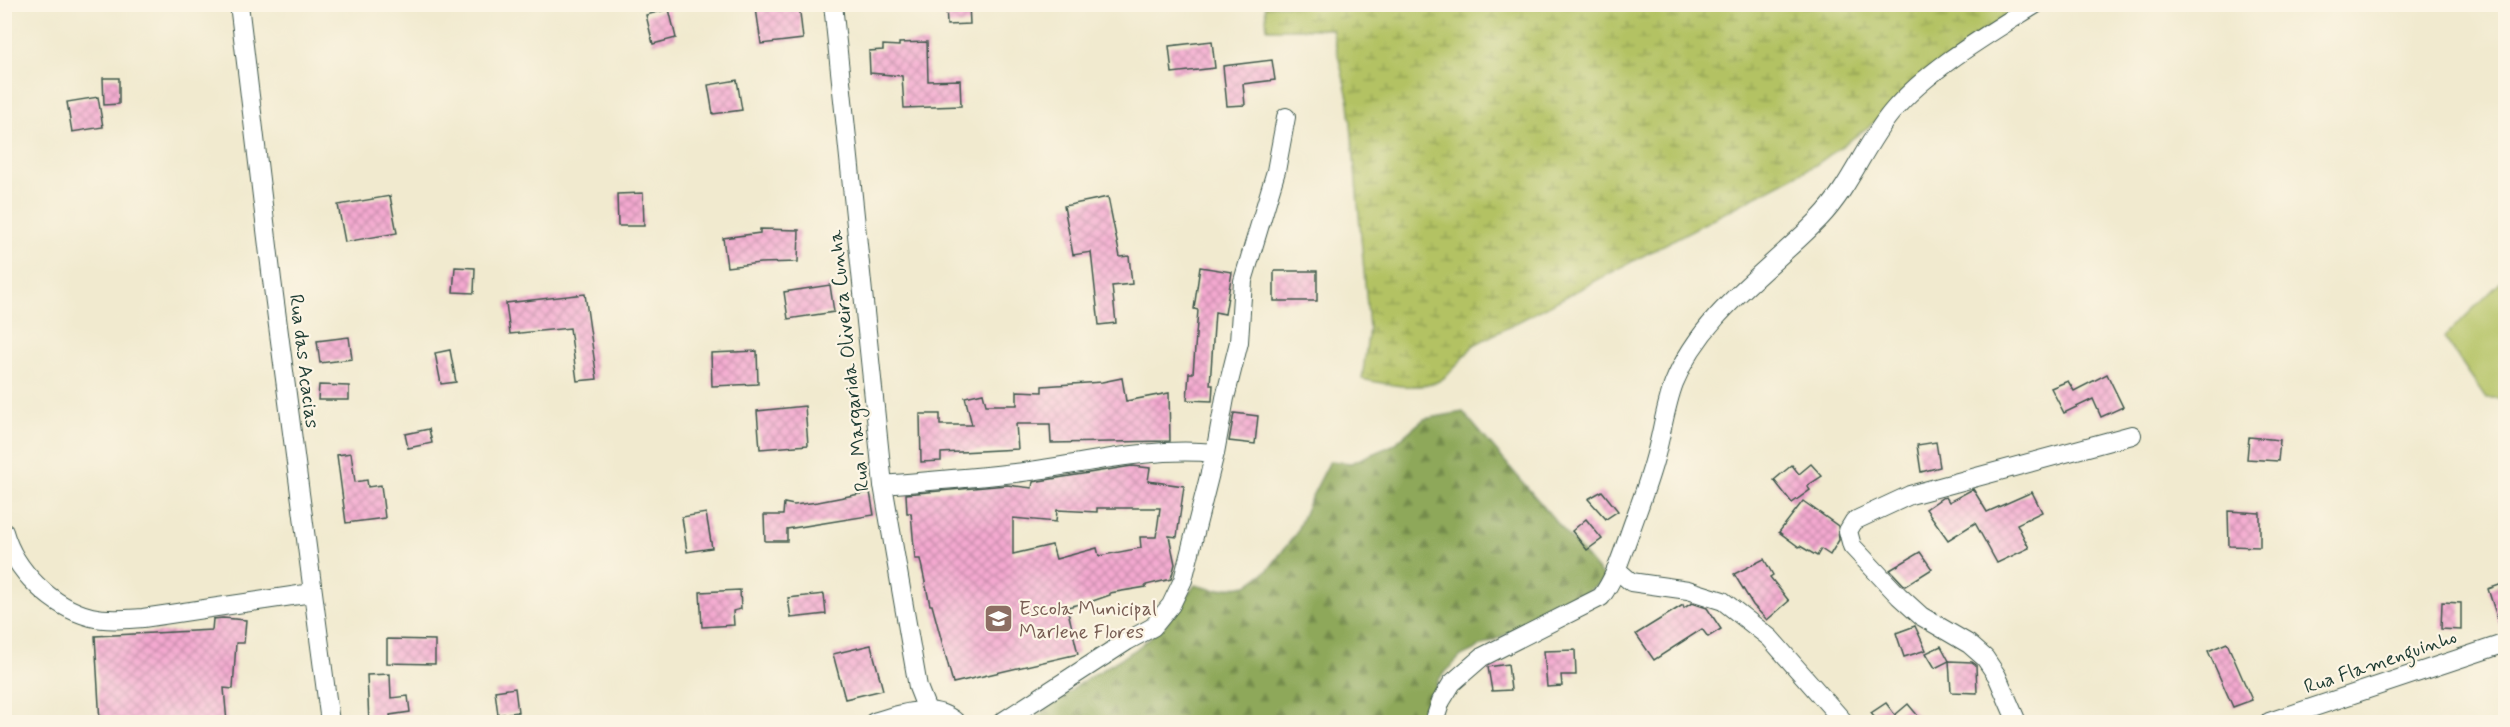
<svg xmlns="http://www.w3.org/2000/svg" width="2510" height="727" viewBox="0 0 2510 727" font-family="Mynerve,sans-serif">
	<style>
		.green { fill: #b3c264; stroke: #69804c; stroke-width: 1.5 }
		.forest { fill: url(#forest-firs); stroke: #567247; stroke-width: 1.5 }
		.wetland { fill: url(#wetland-marsh); stroke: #69804c; stroke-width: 1.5 }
		.building { fill: url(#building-cross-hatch); fill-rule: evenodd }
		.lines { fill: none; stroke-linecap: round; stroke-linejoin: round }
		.street-casing { stroke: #3e574b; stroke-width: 20 }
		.street { stroke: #fff; stroke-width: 18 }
		.labels { text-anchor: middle; stroke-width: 4.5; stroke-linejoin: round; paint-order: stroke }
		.street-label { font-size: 20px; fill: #1f3d34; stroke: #fcf5e5 }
		.education-label { font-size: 20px; fill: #785e54; stroke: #fcf5e5; text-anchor: start }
	</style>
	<defs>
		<pattern id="forest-firs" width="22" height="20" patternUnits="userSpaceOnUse" patternTransform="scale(1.5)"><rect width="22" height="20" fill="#8ea85a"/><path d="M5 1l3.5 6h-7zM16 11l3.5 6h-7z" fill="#738a4b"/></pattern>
		<pattern id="wetland-marsh" width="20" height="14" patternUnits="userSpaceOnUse" patternTransform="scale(1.5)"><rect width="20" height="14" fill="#b3c264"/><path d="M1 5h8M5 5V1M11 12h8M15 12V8" fill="none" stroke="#919f53"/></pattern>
		<pattern id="building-cross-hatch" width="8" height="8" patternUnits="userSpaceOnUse" patternTransform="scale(1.5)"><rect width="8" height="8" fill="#f4a9d0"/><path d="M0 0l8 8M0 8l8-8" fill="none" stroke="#c58baa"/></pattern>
	</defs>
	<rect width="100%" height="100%" fill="#fcf5e5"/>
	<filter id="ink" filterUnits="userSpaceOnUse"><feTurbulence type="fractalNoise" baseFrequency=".0167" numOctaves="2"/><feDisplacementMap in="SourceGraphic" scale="12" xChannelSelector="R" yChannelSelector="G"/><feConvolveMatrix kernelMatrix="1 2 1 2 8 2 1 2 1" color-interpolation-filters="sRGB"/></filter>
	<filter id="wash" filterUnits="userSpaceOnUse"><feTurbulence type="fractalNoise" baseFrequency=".008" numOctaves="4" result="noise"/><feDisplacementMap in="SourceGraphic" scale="24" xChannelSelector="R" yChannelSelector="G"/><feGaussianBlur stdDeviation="1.35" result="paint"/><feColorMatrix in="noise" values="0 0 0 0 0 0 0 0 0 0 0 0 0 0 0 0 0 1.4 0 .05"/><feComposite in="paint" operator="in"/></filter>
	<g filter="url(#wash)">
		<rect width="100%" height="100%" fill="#f1eacf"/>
		<polygon class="green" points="2505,278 2505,398 2486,398 2444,337"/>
		<polygon class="forest" points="1463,412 1605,579 1574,601 1461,656 1439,679 1425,722 1028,722 1085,680 1135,650 1165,625 1195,585 1215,590 1247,585 1268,570 1295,535 1309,502 1330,461 1351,463 1393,445 1424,419"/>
		<path class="wetland" d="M1265 5H2036L1817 164 1474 345C1464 356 1453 372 1441 380 1419 392 1384 384 1362 379L1369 328 1349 102 1332 29H1267Z"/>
		<g id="blocks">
			<g class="building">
				<polygon points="785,4 799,4 803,39 761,44 756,8"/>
				<polygon points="946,4 969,4 970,24 947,25"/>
				<polygon points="669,9 676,38 653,44 646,15"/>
				<polygon points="1212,41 1215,68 1172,73 1169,46"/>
				<polygon points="927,42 928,81 960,80 961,106 904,108 902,76 870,73 869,51 883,50 883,45 899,46 899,43"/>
				<polygon points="1272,60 1275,80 1243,84 1245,105 1227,106 1223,66"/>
				<polygon points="103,78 119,78 119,104 104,105"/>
				<polygon points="737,80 742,110 713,114 708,85"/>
				<polygon points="98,97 103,127 72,132 67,102"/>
				<polygon points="643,193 644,226 618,226 617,194"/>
				<polygon points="390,196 397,233 345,242 338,205"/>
				<polygon points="1108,197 1120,257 1129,256 1132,284 1112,286 1116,323 1099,325 1091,252 1073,255 1064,206"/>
				<polygon points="760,229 799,230 798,262 760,263 727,267 723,238 760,233"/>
				<polygon points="455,267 475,268 474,293 453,292"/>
				<polygon points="1200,267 1232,272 1225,314 1215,312 1210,385 1213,385 1212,401 1187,400 1189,373 1193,373 1198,310 1194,309"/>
				<rect x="1274" y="271" width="43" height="30"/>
				<polygon points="830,285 834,312 788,319 784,292"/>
				<polygon points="585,294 597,379 577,381 570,328 510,334 506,303"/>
				<polygon points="349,337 352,359 320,363 317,341"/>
				<polygon points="450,350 456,382 441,384 435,353"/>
				<polygon points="757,351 758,384 712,386 711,353"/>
				<polygon points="2107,374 2123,407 2101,417 2093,399 2064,413 2051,388 2068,381 2074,391"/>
				<polygon points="1122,378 1126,401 1169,393 1170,441 1051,443 1050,424 1016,424 1018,449 941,453 941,461 921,462 920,414 940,414 940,425 972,425 965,397 983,393 986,405 1017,405 1017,391 1042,392 1042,386 1102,382"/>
				<polygon points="319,385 349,386 349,400 318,400"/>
				<polygon points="805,406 808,445 760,449 757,411"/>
				<polygon points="1234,413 1258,416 1255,444 1229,441"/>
				<polygon points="429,429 432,443 408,448 405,434"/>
				<polygon points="2249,437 2280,440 2278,461 2247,459"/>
				<polygon points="1936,442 1940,467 1921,472 1917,445"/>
				<polygon points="351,453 355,482 367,480 368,487 381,485 385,518 346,523 337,455"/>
				<polygon points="1811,464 1822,476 1807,486 1810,490 1792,503 1774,480 1792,465 1799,474"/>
				<path d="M1132 466 1150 468 1148 481 1184 486 1177 537 1169 536 1175 564 1171 579 1146 585V587L1110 593V595L1090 602 1067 607 1078 654 953 683 932 605H930L920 559H915L911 513H907L906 494 1007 485 1032 488 1033 482ZM1097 508H1160L1156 537H1140L1141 548 1099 556 1097 548 1056 559 1052 545 1013 554V518L1056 522 1057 510 1097 512Z"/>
				<polygon points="1973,489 1987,512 2032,492 2042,512 2017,524 2029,548 1997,563 1975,523 1948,540 1926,509 1942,498 1946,497 1949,502"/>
				<polygon points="1602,491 1618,511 1606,519 1588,499"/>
				<polygon points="870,492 874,515 787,529 787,541 765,541 764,515 783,515 784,503 794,505 818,502"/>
				<polygon points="1803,501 1838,526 1839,540 1830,555 1821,549 1817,556 1800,546 1799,547 1779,532"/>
				<polygon points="2228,511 2260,513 2260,547 2229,546"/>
				<polygon points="706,513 712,548 687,552 682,517"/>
				<polygon points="1586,519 1602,539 1587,550 1572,531"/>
				<polygon points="1920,552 1932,569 1905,586 1890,570"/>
				<polygon points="1764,559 1773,575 1770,577 1789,601 1767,620 1753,605 1734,574"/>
				<polygon points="2505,583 2505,632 2502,633 2488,589"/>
				<polygon points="740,590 741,609 733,611 734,625 702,627 700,592"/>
				<polygon points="824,594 826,614 791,618 788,598"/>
				<polygon points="2442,602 2461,603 2461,630 2441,629"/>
				<polygon points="1692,603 1707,608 1721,629 1708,637 1702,629 1654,660 1636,634 1683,605 1684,608"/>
				<polygon points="223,618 246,620 244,643 236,643 233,689 224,688 227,723 100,723 95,636 212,630 213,619"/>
				<polygon points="1915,626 1926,650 1904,657 1896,633"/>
				<polygon points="387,639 435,640 435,664 387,663"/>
				<polygon points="2227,643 2252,700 2233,707 2208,651"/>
				<polygon points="871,645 883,690 845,699 833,654"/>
				<polygon points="1941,646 1949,661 1935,668 1926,653"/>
				<polygon points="1575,650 1576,675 1561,675 1562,686 1547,687 1544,651"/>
				<polygon points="1949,661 1972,662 1976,665 1977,693 1951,692"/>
				<polygon points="1508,664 1511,690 1492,691 1488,667"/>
				<polygon points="390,674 391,698 408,696 410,712 390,715 391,723 369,723 367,675"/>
				<polygon points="515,688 518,712 498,715 495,691"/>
				<polygon points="1886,703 1895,715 1908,704 1924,723 1878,723 1871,713"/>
			</g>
		</g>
	</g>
	<g filter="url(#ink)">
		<use href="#blocks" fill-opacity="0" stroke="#3e574b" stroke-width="1.5"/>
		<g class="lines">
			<defs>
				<g id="street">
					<polyline points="239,4 272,280 330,722"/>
					<polyline points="833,4 883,485 918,687 927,710"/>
					<polyline points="1215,453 1225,398 1239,342 1243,281 1276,171 1286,117"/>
					<path d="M883 485C927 481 972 478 1015 473 1081 465 1148 446 1215 453L1183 580 1171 605 1153 627 1127 641 1002 722"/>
					<path d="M4 532C15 571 52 607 91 617 108 621 126 619 143 618L312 593"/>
					<polyline points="1616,569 1631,582 1688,590 1723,601 1770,638 1844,722"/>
					<path d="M874 722C900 714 933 702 956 722"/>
					<path d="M1434 722 1441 701 1452 683 1482 657 1601 597C1615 578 1621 557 1629 535 1638 509 1648 484 1655 458 1662 433 1665 407 1674 383 1702 313 1770 270 1820 218 1850 187 1864 146 1891 113 1928 69 1987 35 2036 4"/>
					<polyline points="2017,722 1997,676 1985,658 1969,644 1921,616 1899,596 1852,546 1848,531 1854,521 1910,495 2132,435"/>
					<polyline points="2269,722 2506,643"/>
				</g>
			</defs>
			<use href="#street" class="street-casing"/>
			<use href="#street" class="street"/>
		</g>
	</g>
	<defs>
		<symbol id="school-square" viewBox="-11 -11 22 22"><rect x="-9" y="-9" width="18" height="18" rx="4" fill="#8d6e63" stroke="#fcf5e5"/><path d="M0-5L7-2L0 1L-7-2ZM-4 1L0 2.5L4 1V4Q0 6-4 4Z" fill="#fff"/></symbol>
	</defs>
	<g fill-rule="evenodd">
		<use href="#school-square" x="982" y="602" width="33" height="33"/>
	</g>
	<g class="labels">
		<g class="street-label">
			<text transform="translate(305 361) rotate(83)" y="7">Rua das Acacias</text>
			<text transform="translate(848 361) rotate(-96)" y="7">Rua Margarida Oliveira Cunha</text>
			<text transform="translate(2380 661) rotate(-19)" y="7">Rua Flamenguinho</text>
		</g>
		<g class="education-label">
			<text x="1019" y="615">Escola Municipal<tspan x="1019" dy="23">Marlene Flores</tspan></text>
		</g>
	</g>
	<rect width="2510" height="727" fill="none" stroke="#fcf5e5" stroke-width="24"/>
</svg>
